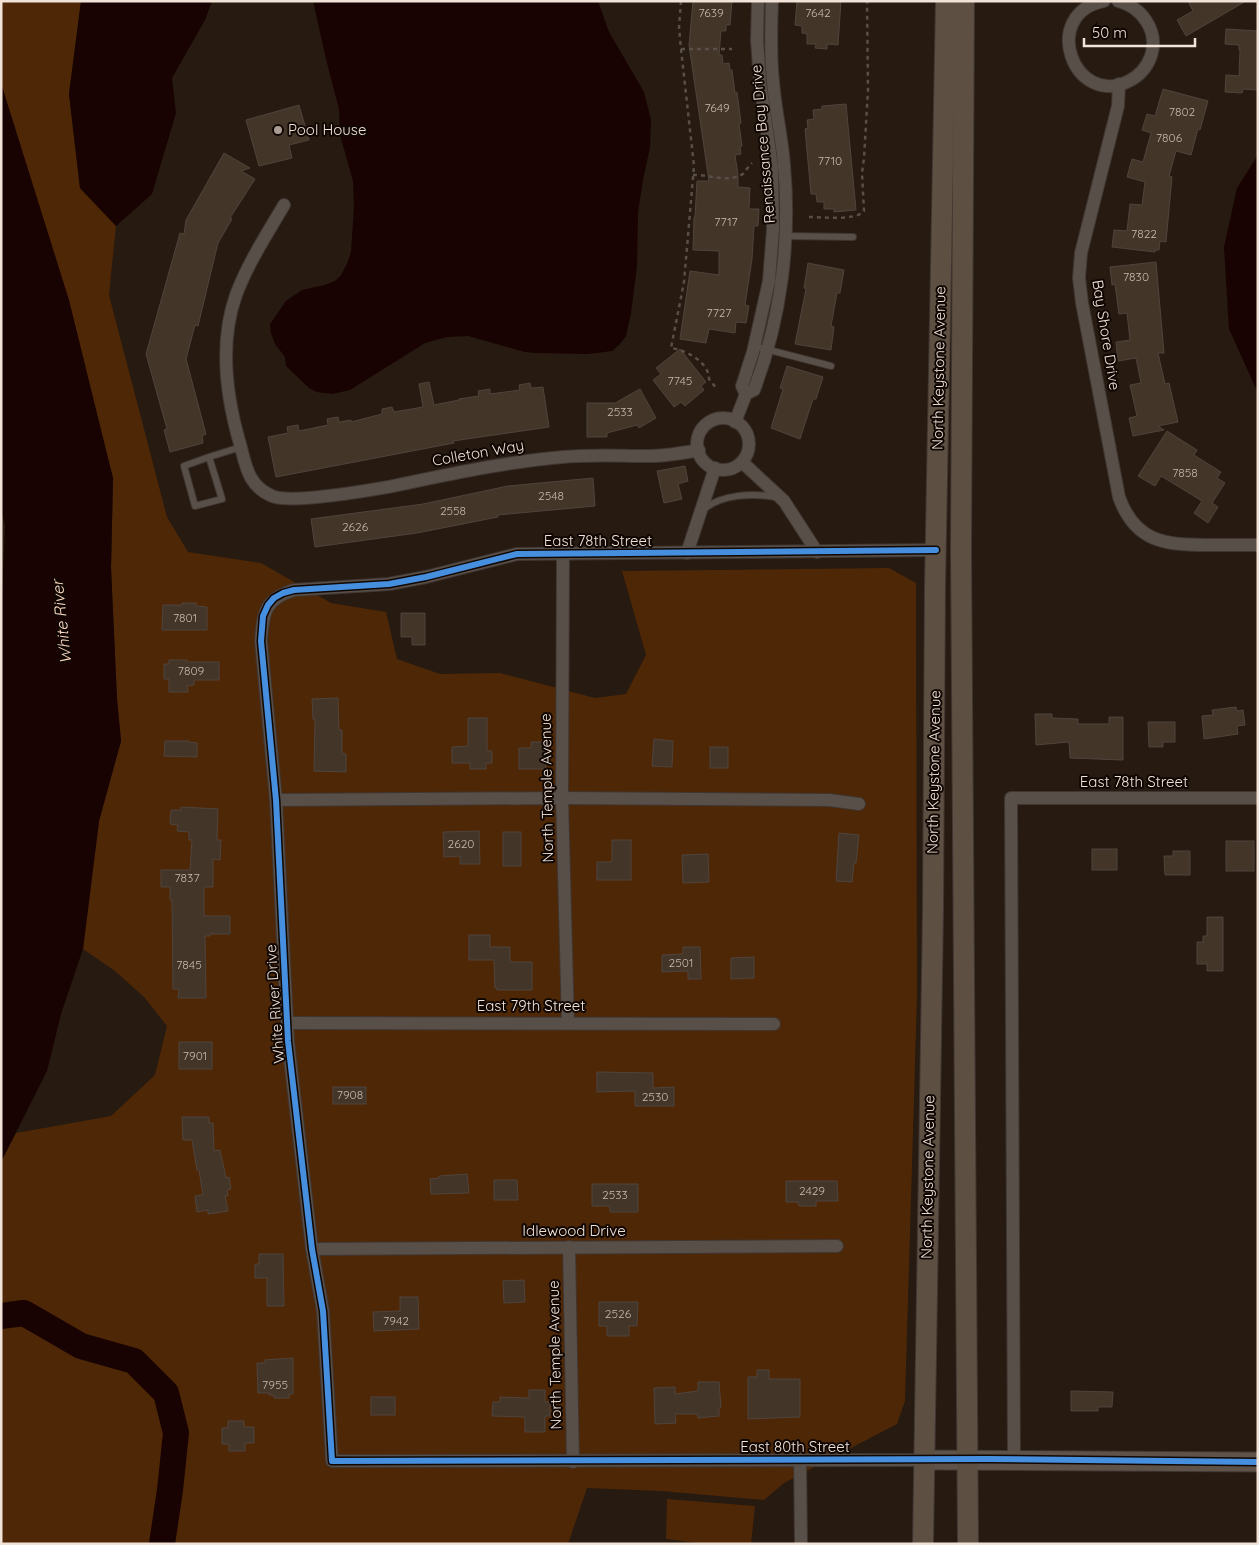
<svg xmlns="http://www.w3.org/2000/svg" width="1259" height="1545" viewBox="0 0 1259 1545" font-family="Quicksand,sans-serif">
	<style>
		.green { fill: #4e2706 }
		.water { fill: #190202 }
		.lines { fill: none; stroke-linecap: round; stroke-linejoin: round }
		.river { stroke: #190202; stroke-width: 26 }
		.building { fill: #443529; stroke: #4f443c }
		.lane-casing { stroke: #403631; stroke-width: 8 }
		.street-casing { stroke: #403631; stroke-width: 14 }
		.secondary-casing { stroke: #403631; stroke-width: 21 }
		.primary-casing { stroke: #403631; stroke-width: 22 }
		.path { stroke: #574f48; stroke-width: 2.5; stroke-dasharray: 4 4; stroke-linecap: butt }
		.lane { stroke: #584f49; stroke-width: 6 }
		.street { stroke: #584f49; stroke-width: 12 }
		.secondary { stroke: #5e5249; stroke-width: 19 }
		.primary { stroke: #5d4f42; stroke-width: 20 }
		.cycleway-casing { stroke: #100703; stroke-width: 9 }
		.cycleway { stroke: #468fdf; stroke-width: 6 }
		.poi-dot { fill: #ab9d93; stroke: #100703; stroke-width: 2 }
		.labels { text-anchor: middle; stroke-width: 4; stroke-linejoin: round; paint-order: stroke }
		.number-label { font-size: 12px; fill: #c6b8ad }
		.poi-label { font-size: 15px; fill: #f2e3d9; stroke: #100703; text-anchor: start }
		.street-label { font-size: 15px; fill: #f2e3d9; stroke: #100703 }
		.water-label { font-size: 16px; font-style: italic; fill: #fcdac3; stroke: #100703 }
	</style>
	<rect width="100%" height="100%" fill="#261a11"/>
	<g class="green">
		<polygon points="1,1 81,1 69,94 80,188 116,226 109,295 167,517 188,552 261,563 331,603 386,612 397,659 440,674 500,673 595,698 626,694 646,655 622,571 889,568 916,583 917,997 905,1401 897,1424 784,1483 764,1500 661,1491 587,1488 568,1544 1,1544 1,1162 16,1133 111,1116 155,1075 167,1026 144,997 115,971 83,949 99,821 121,741 117,699 111,568 113,478 1,83"/>
		<polygon points="667,1499 755,1506 751,1544 705,1544 666,1539"/>
	</g>
	<g class="water">
		<polygon points="81,1 212,1 205,20 172,78 176,113 152,194 116,226 80,188 69,94"/>
		<polygon points="313,1 598,1 609,32 644,92 651,120 650,147 643,180 638,212 637,266 631,313 626,336 620,344 612,351 588,354 536,353 525,352 468,336 447,337 425,343 350,390 332,394 317,392 309,388 286,366 285,357 275,344 271,333 270,324 286,301 302,290 325,285 335,281 341,275 347,264 351,252 354,207 353,181 340,135 339,109 326,59"/>
		<polygon points="1,83 69,300 113,478 111,568 117,699 121,741 99,821 83,949 61,1014 47,1071 1,1162 1,621 5,525 1,510"/>
		<polygon points="1258,155 1258,393 1229,329 1224,247 1237,188"/>
	</g>
	<g class="lines">
		<polyline class="river" points="1,1316 24,1313 81,1346 134,1361 166,1393 176,1433 170,1490 162,1544"/>
	</g>
	<g class="building">
		<polygon points="693,1 732,1 730,25 726,25 726,31 721,31 719,55 722,55 723,64 729,63 730,70 732,70 735,93 737,92 741,123 739,124 742,146 740,147 741,154 735,155 738,175 738,187 750,188 749,209 759,209 758,226 754,226 752,259 745,305 749,306 746,323 736,322 735,333 709,329 706,343 680,339 690,271 719,275 719,251 693,250 694,217 695,217 697,181 709,181 689,45"/>
		<polygon points="797,1 841,1 838,45 827,44 827,49 815,48 816,44 807,44 807,34 802,33 802,26 795,25"/>
		<polygon points="1188,1 1246,1 1186,36 1177,20 1193,11"/>
		<polygon points="1226,29 1258,31 1258,90 1243,89 1242,93 1225,92 1226,75 1239,76 1240,50 1239,50 1239,45 1225,44"/>
		<polygon points="1163,89 1208,101 1200,130 1198,129 1191,155 1176,151 1169,176 1172,177 1166,242 1160,241 1159,250 1155,250 1155,252 1112,247 1114,230 1127,231 1130,204 1142,205 1145,182 1127,177 1132,159 1143,162 1151,133 1142,130 1147,114 1155,116"/>
		<polygon points="846,104 856,210 834,212 834,209 824,209 824,202 817,202 816,194 811,194 805,129 808,128 807,120 814,119 813,110 822,109 822,106"/>
		<polygon points="299,105 309,140 289,145 292,158 259,166 246,120"/>
		<polygon points="224,153 250,168 241,171 255,179 230,218 232,219 218,243 198,326 195,325 186,359 206,434 202,436 203,443 170,452 164,430 167,429 146,354 180,233 184,234 186,220"/>
		<polygon points="1156,262 1164,353 1158,353 1165,384 1169,383 1178,422 1158,426 1164,430 1133,436 1129,418 1137,416 1130,385 1141,383 1136,358 1118,361 1116,342 1130,340 1127,313 1119,314 1115,284 1112,285 1110,267"/>
		<polygon points="808,263 844,270 840,293 837,293 831,326 834,327 831,350 795,344 806,289 804,288"/>
		<polygon points="680,349 706,382 701,386 704,390 685,406 681,402 674,407 653,380 661,374 656,368"/>
		<polygon points="787,366 823,377 816,399 813,399 800,439 771,428 783,389 780,388"/>
		<polygon points="429,382 434,405 459,400 459,399 479,396 478,391 490,389 490,394 520,390 519,385 530,383 531,388 543,387 549,427 453,441 454,443 276,477 268,437 288,433 287,427 298,425 299,431 328,425 327,419 338,417 339,422 351,420 351,422 382,414 382,409 392,407 394,412 423,407 419,384"/>
		<polygon points="640,389 656,418 639,428 637,425 607,433 607,437 587,437 587,403 615,403"/>
		<polygon points="1167,431 1197,450 1194,455 1221,472 1217,478 1225,483 1212,503 1218,507 1208,523 1194,513 1202,501 1161,476 1155,486 1138,476"/>
		<polygon points="685,466 688,481 678,484 682,499 664,503 657,471"/>
		<polygon points="593,478 595,506 498,515 498,517 417,533 315,547 311,519 423,504 508,486"/>
		<polygon points="182,603 196,603 196,606 207,607 207,630 162,630 163,605 182,605"/>
		<polygon points="401,613 425,613 425,645 412,645 412,637 401,637"/>
		<polygon points="169,660 187,660 187,662 219,662 219,680 194,680 194,685 187,686 188,692 169,692 169,679 164,679 164,664 169,664"/>
		<polygon points="338,698 339,730 342,730 342,754 346,754 346,772 314,771 315,719 313,719 312,699"/>
		<polygon points="1236,707 1237,711 1243,710 1245,725 1237,726 1238,734 1204,739 1202,716 1213,715 1212,710"/>
		<polygon points="1035,714 1052,714 1052,718 1078,719 1078,724 1109,724 1109,717 1123,717 1123,760 1070,758 1069,742 1036,745"/>
		<polygon points="468,718 487,718 487,751 492,751 492,763 486,763 486,769 470,769 470,763 452,763 452,747 468,746"/>
		<polygon points="1148,722 1175,722 1175,742 1163,742 1163,747 1149,747"/>
		<polygon points="654,739 673,741 672,767 652,766"/>
		<polygon points="165,741 189,741 189,742 197,743 197,757 164,756"/>
		<polygon points="531,742 546,742 546,769 519,769 519,748 531,748"/>
		<rect x="710" y="747" width="18" height="21"/>
		<polygon points="181,807 218,809 217,838 217,840 221,840 220,860 213,859 213,887 204,887 204,916 230,916 230,934 210,934 210,936 205,936 206,998 178,998 179,989 173,989 172,900 170,900 170,887 161,887 161,870 190,870 192,840 189,840 189,832 177,831 178,825 170,824 171,810 181,810"/>
		<polygon points="479,831 480,864 460,864 460,856 444,857 443,832"/>
		<rect x="503" y="832" width="18" height="34"/>
		<polygon points="839,833 859,835 856,863 854,863 852,882 836,881"/>
		<polygon points="612,840 631,840 631,880 597,880 597,862 612,862"/>
		<rect x="1226" y="841" width="28" height="30"/>
		<rect x="1092" y="849" width="25" height="21"/>
		<polygon points="1173,851 1190,851 1190,875 1165,875 1164,856 1173,856"/>
		<polygon points="708,854 709,882 683,883 682,855"/>
		<polygon points="1207,917 1223,917 1223,971 1207,971 1207,964 1197,964 1197,942 1203,942 1203,936 1207,936"/>
		<polygon points="469,935 490,935 490,947 510,947 510,962 532,962 532,990 497,990 497,988 495,988 494,960 469,960"/>
		<polygon points="683,947 700,947 701,979 688,979 688,971 662,972 662,955 683,954"/>
		<polygon points="754,957 754,978 731,979 731,958"/>
		<rect x="179" y="1042" width="33" height="27"/>
		<polygon points="597,1072 653,1073 653,1088 674,1087 674,1106 635,1106 635,1091 597,1092"/>
		<rect x="333" y="1087" width="33" height="17"/>
		<polygon points="182,1117 209,1117 209,1123 213,1123 214,1151 220,1150 226,1178 229,1177 231,1189 227,1190 228,1196 225,1196 228,1211 208,1214 208,1210 197,1212 195,1196 203,1195 199,1170 197,1170 192,1140 183,1140"/>
		<polygon points="467,1174 469,1193 431,1194 430,1179 439,1178 439,1176"/>
		<polygon points="494,1180 517,1180 518,1200 494,1200"/>
		<polygon points="786,1181 837,1181 838,1201 816,1201 816,1206 799,1206 798,1202 786,1202"/>
		<polygon points="592,1184 638,1184 638,1212 610,1212 610,1206 592,1206"/>
		<polygon points="259,1254 283,1254 284,1306 267,1306 267,1278 255,1278 255,1264 259,1264"/>
		<polygon points="524,1280 525,1302 504,1303 503,1281"/>
		<polygon points="400,1297 418,1297 419,1329 374,1331 373,1312 400,1311"/>
		<polygon points="599,1302 638,1302 637,1326 629,1326 629,1336 607,1336 607,1326 599,1326"/>
		<polygon points="293,1358 293,1394 289,1394 289,1398 274,1398 274,1395 269,1395 269,1393 258,1393 257,1363 265,1363 265,1360"/>
		<polygon points="757,1370 769,1370 769,1379 800,1379 800,1417 748,1419 748,1377 757,1377"/>
		<polygon points="698,1382 719,1382 721,1408 719,1408 719,1416 698,1418 698,1414 675,1414 676,1423 655,1424 654,1388 675,1387 675,1394 698,1391"/>
		<polygon points="529,1390 545,1390 545,1402 550,1402 550,1416 545,1416 545,1432 525,1432 525,1417 492,1416 493,1402 500,1402 500,1397 529,1398"/>
		<polygon points="1071,1391 1113,1392 1112,1407 1098,1407 1098,1411 1071,1411"/>
		<rect x="371" y="1397" width="24" height="18"/>
		<polygon points="228,1421 244,1421 244,1427 254,1427 254,1443 245,1443 245,1451 229,1451 229,1444 222,1444 222,1428 228,1428"/>
	</g>
	<g class="lines">
		<defs>
			<g id="lane">
				<polyline points="784,236 853,237"/>
				<polyline points="754,346 831,366"/>
				<polyline points="209,457 184,466 195,506 222,499 209,457 241,447"/>
				<path d="M704 509C722 494 754 493 776 497"/>
			</g>
			<g id="street">
				<path d="M1104 1C1039 14 1074 109 1129 81 1139 76 1147 67 1151 56 1159 31 1142 7 1118 1"/>
				<path d="M1119 84 1118 106 1081 253 1079 278 1082 303 1119 497C1135 542 1165 545 1207 545 1224 545 1241 545 1258 545"/>
				<path d="M284 205C267 234 248 263 236 295 219 343 226 396 240 444 246 466 248 486 272 496 291 504 365 491 388 487 446 475 504 462 563 457 592 454 621 456 650 456 666 456 683 453 699 450"/>
				<polyline points="746,394 742,386 753,352 769,281 773,229 772,167 760,82 757,40 758,1"/>
				<circle cx="723" cy="444" r="26"/>
				<path d="M735 422 746 394 754 390C781 319 791 240 784 165 782 137 775 109 773 81 770 55 771 28 772 1"/>
				<polyline points="742,462 784,501 817,552"/>
				<polyline points="687,553 715,468"/>
				<polyline points="563,554 562,798 568,1023"/>
				<polyline points="276,800 562,798 829,800 859,804"/>
				<polyline points="287,1023 774,1024"/>
				<polyline points="569,1247 573,1462"/>
				<polyline points="312,1249 837,1246"/>
				<polyline points="800,1459 801,1544"/>
				<polyline points="1014,1459 1011,798 1258,798"/>
				<path d="M924 1460 332 1461 323 1311 312 1249 288 1041 276 800 261 641C263 612 265 599 294 590L389 584 426 577 517 554 936 550"/>
			</g>
			<polyline id="secondary" points="924,1460 1258,1462"/>
			<g id="primary">
				<polyline points="964,1 961,550 968,1544"/>
				<polyline points="923,1544 933,911 935,585 946,1"/>
			</g>
		</defs>
		<use href="#lane" class="lane-casing"/>
		<use href="#street" class="street-casing"/>
		<use href="#secondary" class="secondary-casing"/>
		<use href="#primary" class="primary-casing"/>
		<g class="path">
			<path d="M681 1 679 27 681 49 694 166 684 282 671 348C686 350 709 362 709 379L717 389"/>
			<polyline points="681,49 732,49"/>
			<path d="M693 175C708 174 731 184 744 173 746 170 749 166 752 163"/>
			<path d="M809 217C822 217 856 221 864 211L862 173 864 158 868 90 867 1"/>
		</g>
		<use href="#lane" class="lane"/>
		<use href="#street" class="street"/>
		<use href="#secondary" class="secondary"/>
		<use href="#primary" class="primary"/>
		<defs>
			<polyline id="cycleway" points="936,550 517,554 426,577 389,584 294,590 283,593 274,598 268,605 263,616 261,641 276,800 288,1041 312,1249 323,1311 332,1461 986,1459 1258,1462"/>
		</defs>
		<use href="#cycleway" class="cycleway-casing"/>
		<use href="#cycleway" class="cycleway"/>
	</g>
	<circle class="poi-dot" cx="278" cy="130" r="5"/>
	<g class="labels">
		<g class="number-label">
			<text x="711" y="17">7639</text>
			<text x="818" y="17">7642</text>
			<text x="717" y="112">7649</text>
			<text x="1182" y="116">7802</text>
			<text x="1169" y="142">7806</text>
			<text x="830" y="165">7710</text>
			<text x="726" y="226">7717</text>
			<text x="1144" y="238">7822</text>
			<text x="1136" y="281">7830</text>
			<text x="719" y="317">7727</text>
			<text x="680" y="385">7745</text>
			<text x="620" y="416">2533</text>
			<text x="1185" y="477">7858</text>
			<text x="551" y="500">2548</text>
			<text x="453" y="515">2558</text>
			<text x="355" y="531">2626</text>
			<text x="185" y="622">7801</text>
			<text x="191" y="675">7809</text>
			<text x="461" y="848">2620</text>
			<text x="187" y="882">7837</text>
			<text x="681" y="967">2501</text>
			<text x="189" y="969">7845</text>
			<text x="195" y="1060">7901</text>
			<text x="350" y="1099">7908</text>
			<text x="655" y="1101">2530</text>
			<text x="812" y="1195">2429</text>
			<text x="615" y="1199">2533</text>
			<text x="618" y="1318">2526</text>
			<text x="396" y="1325">7942</text>
			<text x="275" y="1389">7955</text>
		</g>
		<g class="poi-label">
			<text x="288" y="135">Pool House</text>
		</g>
		<g class="street-label">
			<text transform="translate(763 144) rotate(-95)" y="5">Renaissance Bay Drive</text>
			<text transform="translate(1106 335) rotate(81)" y="5">Bay Shore Drive</text>
			<text transform="translate(939 368) rotate(-89)" y="5">North Keystone Avenue</text>
			<text transform="translate(478 453) rotate(-10)" y="5">Colleton Way</text>
			<text x="598" y="546">East 78th Street</text>
			<text transform="translate(934 772) rotate(-89)" y="5">North Keystone Avenue</text>
			<text x="1134" y="787">East 78th Street</text>
			<text transform="translate(547 788) rotate(-91)" y="5">North Temple Avenue</text>
			<text transform="translate(275 1004) rotate(-94)" y="5">White River Drive</text>
			<text x="531" y="1011">East 79th Street</text>
			<text transform="translate(928 1177) rotate(-89)" y="5">North Keystone Avenue</text>
			<text x="574" y="1236">Idlewood Drive</text>
			<text transform="translate(555 1355) rotate(-91)" y="5">North Temple Avenue</text>
			<text x="795" y="1452">East 80th Street</text>
		</g>
		<g class="water-label">
			<text transform="translate(61 622) rotate(-96)" y="6">White River</text>
		</g>
	</g>
	<rect width="1259" height="1545" fill="none" stroke="#f2e3d9" stroke-width="5"/>
	<path d="M1084 38v8h111v-8" fill="none" stroke="#f2e3d9" stroke-width="2.5"/>
	<text x="1092" y="38" font-size="15" fill="#f2e3d9" stroke="#100703" stroke-width="4" paint-order="stroke">50 m</text>
</svg>
